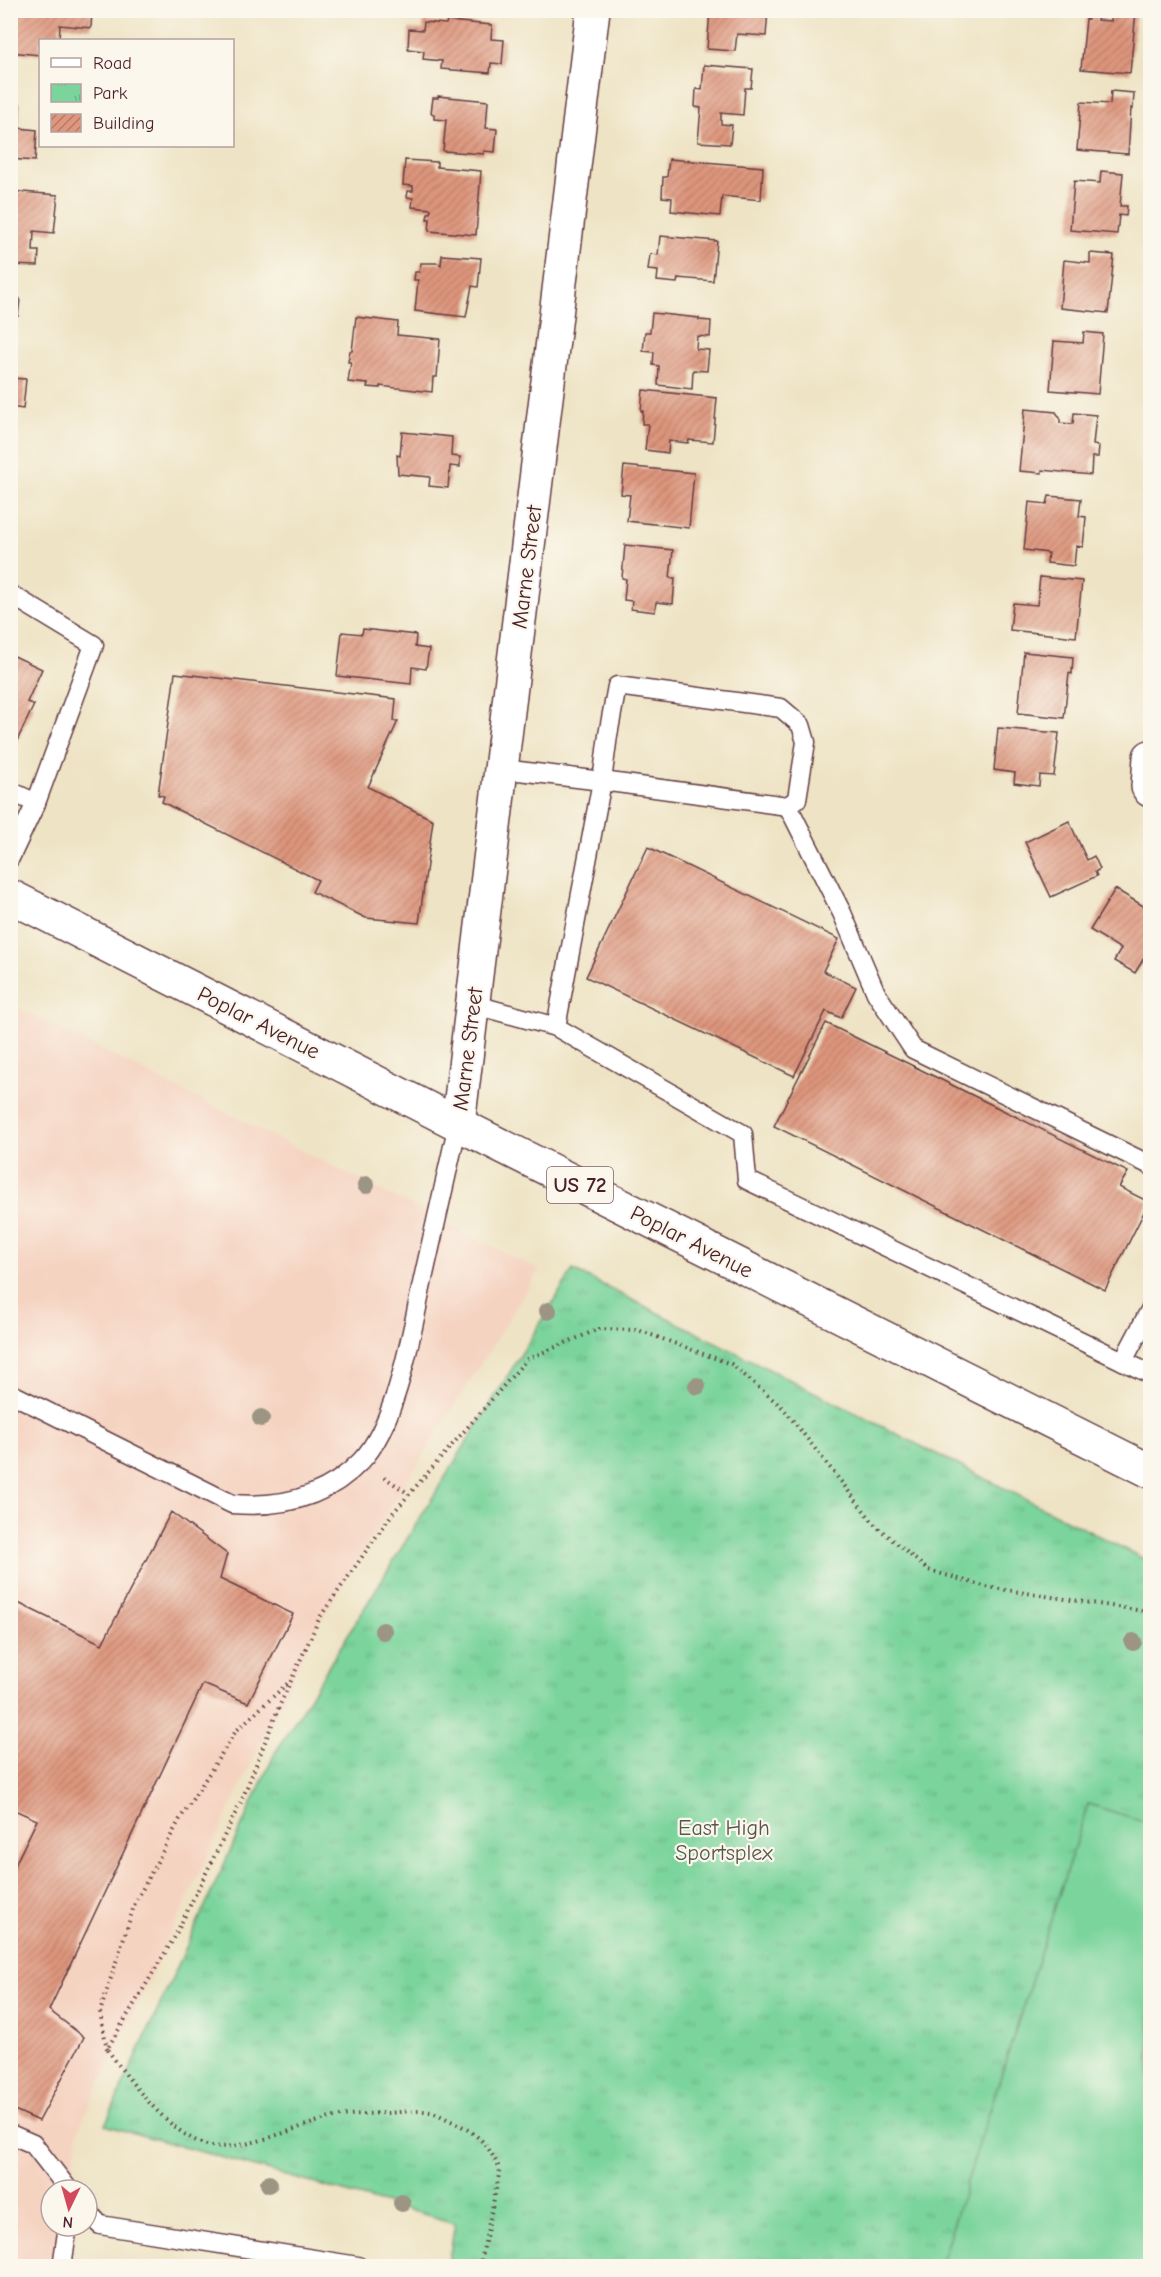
<svg xmlns="http://www.w3.org/2000/svg" width="1161" height="2277" viewBox="0 0 1161 2277" font-family="'Comic Neue',sans-serif">
	<style>
		.built { fill: #f5d3c1 }
		.park { fill: url(#park-tufts); stroke: #627a63; stroke-width: 1.5 }
		.pitch { fill: #7ad49b; stroke: #627a63; stroke-width: 1.5 }
		.building { fill: url(#building-hatch) }
		.lines { fill: none; stroke-linecap: round; stroke-linejoin: round }
		.lane-casing { stroke: #633c42; stroke-width: 21 }
		.street-casing { stroke: #633c42; stroke-width: 36 }
		.primary-casing { stroke: #633c42; stroke-width: 36 }
		.path { stroke: #633c42; stroke-width: 4; stroke-dasharray: 1.5 4.5; stroke-linecap: butt }
		.lane { stroke: #fff; stroke-width: 18 }
		.street { stroke: #fff; stroke-width: 33 }
		.primary { stroke: #fff; stroke-width: 33 }
		.tree { fill: #9c9583 }
		.labels { text-anchor: middle; stroke-width: 4.5; stroke-linejoin: round; paint-order: stroke }
		.shield { fill: #fbf7ec; stroke: #7f6065; stroke-width: 1.5 }
		.shield-label { font-size: 21px; font-weight: bold; fill: #4a1f2b }
		.street-label { font-size: 22px; fill: #4a1f2b; stroke: #fbf7ec }
		.park-label { font-size: 22px; fill: #58554d; stroke: #fbf7ec }
	</style>
	<defs>
		<pattern id="park-tufts" width="24" height="20" patternUnits="userSpaceOnUse" patternTransform="scale(1.5)"><rect width="24" height="20" fill="#7ad49b"/><path d="M3 7l-1-3M5 7V3M7 7l1-3M15 17l-1-3M17 17v-4M19 17l1-3" fill="none" stroke="#6bb686"/></pattern>
		<pattern id="building-hatch" width="6" height="6" patternUnits="userSpaceOnUse" patternTransform="scale(1.5)"><rect width="6" height="6" fill="#de967d"/><path d="M-1 1l2-2M0 6l6-6M5 7l2-2" fill="none" stroke="#b67a67"/></pattern>
	</defs>
	<rect width="100%" height="100%" fill="#fbf7ec"/>
	<filter id="ink" filterUnits="userSpaceOnUse"><feTurbulence type="fractalNoise" baseFrequency=".0167" numOctaves="2"/><feDisplacementMap in="SourceGraphic" scale="12" xChannelSelector="R" yChannelSelector="G"/><feConvolveMatrix kernelMatrix="1 2 1 2 8 2 1 2 1" color-interpolation-filters="sRGB"/></filter>
	<filter id="wash" filterUnits="userSpaceOnUse"><feTurbulence type="fractalNoise" baseFrequency=".008" numOctaves="4" result="noise"/><feDisplacementMap in="SourceGraphic" scale="24" xChannelSelector="R" yChannelSelector="G"/><feGaussianBlur stdDeviation="1.35" result="paint"/><feColorMatrix in="noise" values="0 0 0 0 0 0 0 0 0 0 0 0 0 0 0 0 0 1.4 0 .05"/><feComposite in="paint" operator="in"/></filter>
	<g filter="url(#wash)">
		<rect width="100%" height="100%" fill="#eee3c4"/>
		<polygon class="built" points="10,1004 539,1270 315,1629 79,2128 70,2190 51,2190 51,2226 65,2226 59,2266 10,2266"/>
		<polygon class="park" points="573,1270 1150,1562 1150,2266 448,2266 455,2223 105,2125 275,1753"/>
		<polygon class="pitch" points="1088,1804 1150,1823 1150,2266 940,2266"/>
		<g id="blocks">
			<g class="building">
				<polygon points="10,10 92,10 91,28 60,25 59,40 40,40 40,55 10,52"/>
				<polygon points="710,10 768,10 766,36 737,34 735,51 707,49"/>
				<polygon points="1112,10 1136,11 1130,73 1081,69 1086,19 1088,19 1089,15 1098,16 1097,20 1111,21"/>
				<polygon points="447,21 492,25 491,39 504,40 502,64 491,63 490,73 441,69 442,61 423,59 424,51 408,49 409,29 423,30 424,22 446,24"/>
				<polygon points="704,65 753,69 751,88 745,88 743,115 721,113 721,124 732,125 730,144 698,142 701,108 695,107 696,89 702,90"/>
				<polygon points="1111,91 1134,93 1133,109 1131,108 1128,154 1077,150 1081,102 1110,104"/>
				<polygon points="438,96 488,101 486,128 497,129 495,152 484,151 484,154 443,151 446,120 434,119 434,114 431,113 433,98 438,98"/>
				<polygon points="10,103 20,104 19,128 37,130 35,161 10,159"/>
				<polygon points="669,159 763,167 761,200 722,196 720,216 671,211 672,198 662,197 663,177 667,177"/>
				<polygon points="405,160 437,162 437,167 481,171 476,235 429,231 430,219 427,219 428,213 430,213 431,209 412,207 413,198 407,197 408,191 413,191 413,186 403,185"/>
				<polygon points="1101,171 1123,173 1120,206 1127,206 1126,216 1119,215 1117,234 1070,230 1074,181 1100,183"/>
				<polygon points="10,191 58,195 54,233 34,231 33,251 39,251 38,266 10,265"/>
				<polygon points="660,236 717,241 713,281 678,278 677,283 657,281 658,271 648,270 650,254 658,255"/>
				<polygon points="1090,253 1114,255 1108,313 1060,308 1064,260 1090,263"/>
				<polygon points="442,255 481,258 478,287 472,286 466,317 415,311 418,280 414,280 415,272 419,272 421,263 438,263 441,265"/>
				<polygon points="10,298 20,299 18,316 10,316"/>
				<polygon points="652,313 699,318 699,320 711,321 710,337 697,336 696,349 709,350 707,371 693,370 692,389 658,385 659,366 653,365 654,352 643,351 645,332 650,332"/>
				<polygon points="356,317 398,322 397,335 440,339 437,377 433,377 432,392 380,386 380,388 367,387 368,384 348,382 351,362 348,362 350,351 352,351"/>
				<polygon points="1084,332 1103,334 1098,394 1050,390 1054,341 1083,343"/>
				<polygon points="10,378 26,379 23,409 10,407"/>
				<polygon points="643,390 717,398 713,442 689,440 688,443 669,441 668,453 645,450 648,424 642,424 643,411 641,411"/>
				<polygon points="1025,409 1056,412 1060,418 1060,423 1073,424 1074,413 1096,415 1093,445 1099,446 1098,457 1092,457 1091,475 1042,470 1042,473 1019,471"/>
				<polygon points="402,432 452,437 451,456 460,457 460,467 450,466 448,488 429,486 430,477 398,474 397,455 400,456"/>
				<polygon points="624,466 694,473 689,528 627,521 630,495 621,494"/>
				<polygon points="1049,496 1081,499 1079,516 1086,517 1083,547 1076,546 1074,566 1047,563 1048,553 1024,550 1029,502 1047,504"/>
				<polygon points="625,545 673,550 670,578 675,578 673,604 656,602 655,612 631,609 632,601 624,600 626,579 622,578"/>
				<polygon points="1040,577 1082,581 1076,637 1010,630 1013,603 1037,605"/>
				<polygon points="363,629 416,635 415,647 429,649 426,669 412,667 411,684 337,676 342,632 362,634"/>
				<polygon points="1024,652 1073,657 1072,674 1069,673 1064,718 1018,713"/>
				<polygon points="10,654 42,669 27,702 34,705 14,747 10,746"/>
				<polygon points="175,673 396,699 394,721 398,721 368,787 433,820 419,923 366,918 312,892 318,880 162,802 164,796 158,795"/>
				<polygon points="998,728 1059,733 1054,776 1040,775 1039,786 1014,783 1015,773 994,770"/>
				<polygon points="1069,821 1087,860 1094,856 1100,869 1095,872 1097,876 1051,897 1025,842"/>
				<polygon points="648,847 839,939 823,971 856,987 841,1018 826,1011 794,1076 586,977"/>
				<polygon points="1115,889 1150,910 1150,948 1135,973 1114,961 1121,949 1090,930"/>
				<polygon points="826,1023 1128,1172 1119,1187 1149,1202 1105,1290 774,1126"/>
				<polygon points="171,1512 227,1554 220,1579 293,1614 248,1703 203,1684 49,2010 84,2037 39,2121 10,2108 10,1875 37,1820 10,1808 10,1599 102,1644"/>
			</g>
		</g>
	</g>
	<g filter="url(#ink)">
		<use href="#blocks" fill-opacity="0" stroke="#633c42" stroke-width="1.5"/>
		<g class="lines">
			<defs>
				<g id="lane">
					<polyline points="10,594 94,645 36,803 10,858"/>
					<polygon points="617,686 781,708 801,725 806,742 797,799 788,806 602,781 608,735"/>
					<polyline points="502,769 602,781 556,1027"/>
					<polyline points="10,791 36,803"/>
					<polyline points="788,806 842,913 876,993 913,1049 1150,1165"/>
					<polyline points="472,1004 556,1027 743,1134 747,1180 1150,1374"/>
					<polyline points="1123,1361 1150,1310"/>
					<path d="M10 1393 232 1504C281 1508 326 1498 361 1461 397 1424 412 1330 423 1279 435 1227 446 1175 458 1124"/>
					<polyline points="10,2134 33,2144 69,2190"/>
					<polyline points="87,2211 100,2225 358,2266"/>
					<polyline points="62,2266 68,2226"/>
				</g>
				<g id="street">
					<polyline points="1150,757 1148,787 1150,790"/>
					<polyline points="458,1124 593,10"/>
				</g>
				<polyline id="primary" points="10,896 458,1124 1150,1471"/>
			</defs>
			<use href="#lane" class="lane-casing"/>
			<use href="#street" class="street-casing"/>
			<use href="#primary" class="primary-casing"/>
			<g class="path">
				<polyline points="384,1477 409,1494"/>
				<polyline points="107,2049 100,2012 135,1903 180,1819 236,1731 289,1682"/>
				<path d="M480 2266 500 2170C488 2143 477 2133 451 2121 444 2118 437 2113 430 2112 416 2109 398 2113 384 2113 366 2114 348 2114 330 2118 296 2126 241 2154 207 2145 169 2134 129 2080 107 2049L174 1938 241 1802 279 1707 320 1617 392 1514 527 1359 599 1329 638 1330 731 1364 783 1408 876 1526 928 1570 987 1587 1150 1612"/>
			</g>
			<use href="#lane" class="lane"/>
			<use href="#street" class="street"/>
			<use href="#primary" class="primary"/>
		</g>
		<g class="tree">
			<circle cx="366" cy="1185" r="9"/>
			<circle cx="548" cy="1311" r="9"/>
			<circle cx="697" cy="1386" r="9"/>
			<circle cx="261" cy="1418" r="9"/>
			<circle cx="383" cy="1631" r="9"/>
			<circle cx="1133" cy="1642" r="9"/>
			<circle cx="269" cy="2184" r="9"/>
			<circle cx="402" cy="2203" r="9"/>
		</g>
	</g>
	<g class="labels">
		<rect class="shield" x="547" y="1167" width="66" height="36" rx="4.5"/>
		<g class="shield-label">
			<text x="580" y="1192">US 72</text>
		</g>
		<g class="street-label">
			<text transform="translate(526 567) rotate(-83)" y="8">Marne Street</text>
			<text transform="translate(259 1022) rotate(27)" y="8">Poplar Avenue</text>
			<text transform="translate(467 1049) rotate(-83)" y="8">Marne Street</text>
			<text transform="translate(692 1241) rotate(27)" y="8">Poplar Avenue</text>
		</g>
		<g class="park-label">
			<text x="724" y="1835">East High<tspan x="724" dy="25">Sportsplex</tspan></text>
		</g>
	</g>
	<rect width="1161" height="2277" fill="none" stroke="#fbf7ec" stroke-width="36"/>
	<rect x="39" y="39" width="195" height="108" fill="#fbf7ec" stroke="#b4a19f" stroke-width="1.5"/>
	<rect x="51" y="58" width="30" height="9" fill="#ffffff" stroke="#b4a19f" stroke-width="1.5"/>
	<text x="93" y="69" font-size="18" fill="#4a1f2b">Road</text>
	<rect x="51" y="84" width="30" height="18" fill="url(#park-tufts)" stroke="#b4a19f" stroke-width="1.5"/>
	<text x="93" y="99" font-size="18" fill="#4a1f2b">Park</text>
	<rect x="51" y="114" width="30" height="18" fill="url(#building-hatch)" stroke="#b4a19f" stroke-width="1.5"/>
	<text x="93" y="129" font-size="18" fill="#4a1f2b">Building</text>
	<g transform="translate(69 2208) rotate(185)"><circle r="28" fill="#fbf7ec" stroke="#b4a19f" stroke-width="1.5"/>
	<path d="M0-4.5L10 22L0 15L-10 22Z" fill="#d1495b"/>
	<text y="-9" font-size="16" font-weight="bold" text-anchor="middle" fill="#4a1f2b">N</text>
	</g>
</svg>
